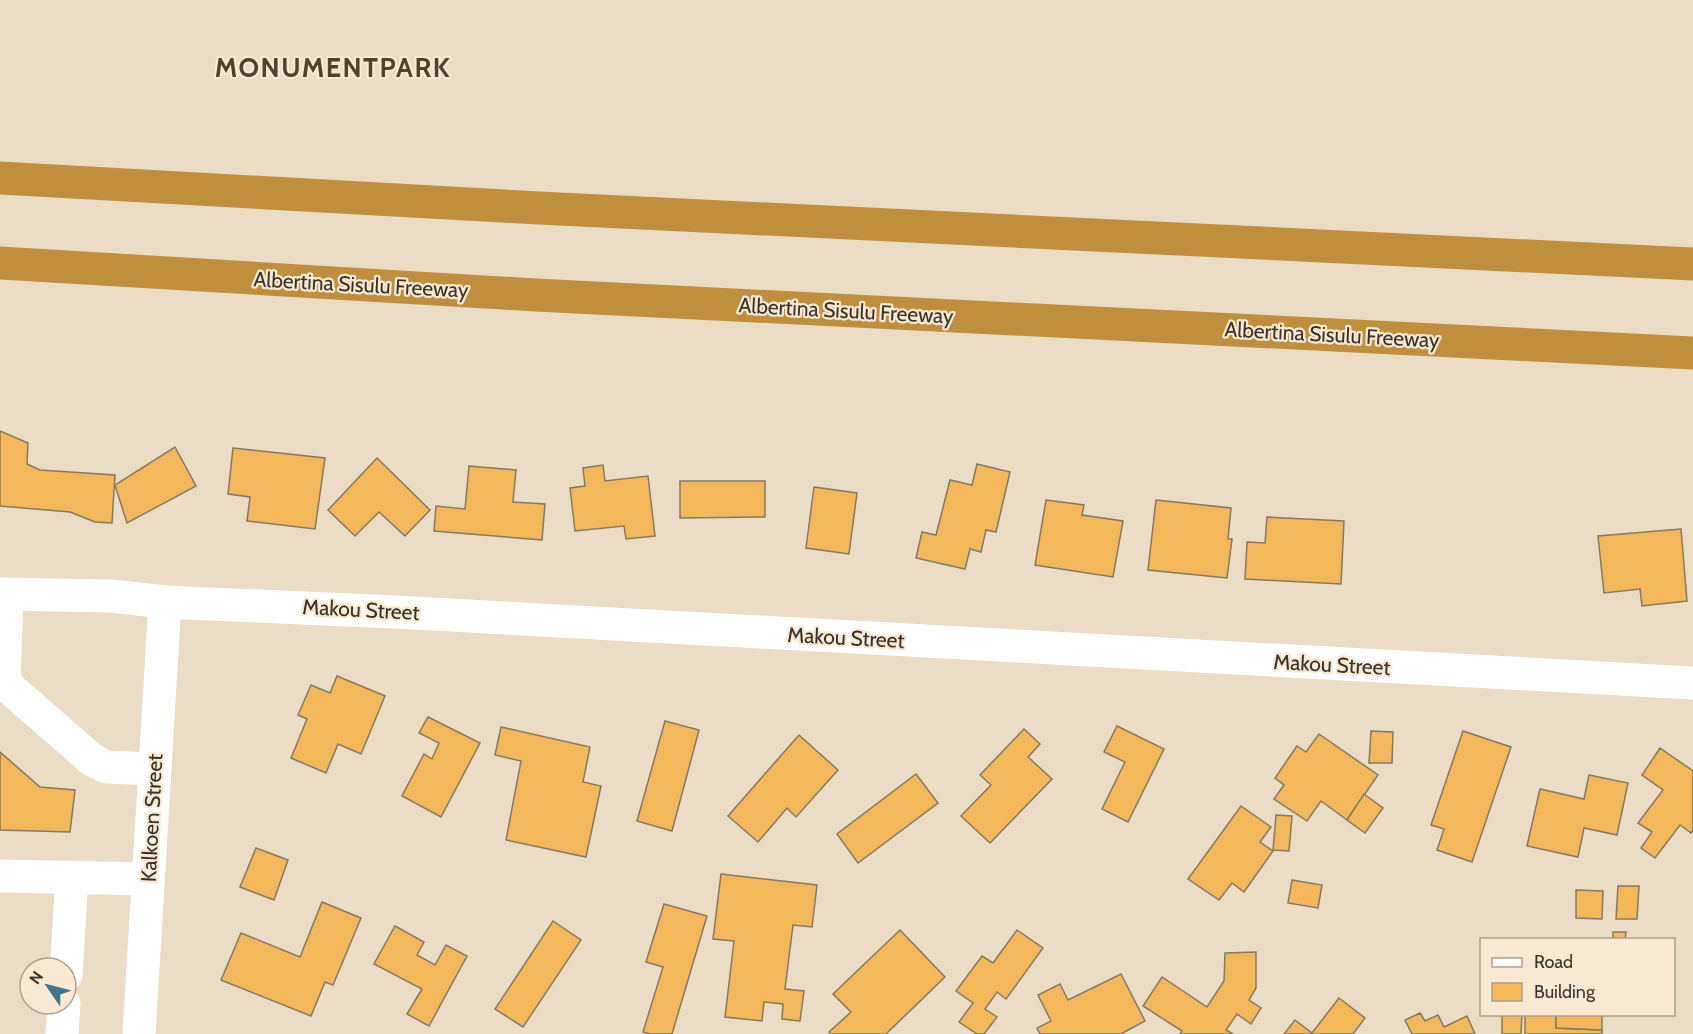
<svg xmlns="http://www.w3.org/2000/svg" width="1693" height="1034" viewBox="0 0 1693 1034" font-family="Cabin,sans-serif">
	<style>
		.building { fill: #f2b85a; stroke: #867863; stroke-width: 1.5 }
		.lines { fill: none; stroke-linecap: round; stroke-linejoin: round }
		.minor { stroke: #fff; stroke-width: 33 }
		.highway { stroke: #c08f3e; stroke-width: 33 }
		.labels { text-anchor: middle; stroke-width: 4.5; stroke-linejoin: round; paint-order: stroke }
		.street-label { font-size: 21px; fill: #38322a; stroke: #f9e9d2 }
		.district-label { font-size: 27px; font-weight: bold; letter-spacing: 1.5px; fill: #4f422f; stroke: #f9e9d2 }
	</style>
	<rect width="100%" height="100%" fill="#ebdcc5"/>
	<g class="building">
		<polygon points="0,431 28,443 27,464 40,470 115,475 112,523 95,522 70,512 0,506"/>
		<polygon points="175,447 196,486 127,523 115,485"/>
		<polygon points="233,448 325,458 315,529 247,521 250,497 228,494"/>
		<polygon points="377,458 430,510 405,536 379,512 355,536 328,510"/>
		<polygon points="977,464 1010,472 996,532 986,530 981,552 970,549 965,569 916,558 922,532 936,535 950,480 972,485"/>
		<polygon points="603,465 605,481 648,476 655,536 626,539 624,526 575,531 570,488 585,486 583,468"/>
		<polygon points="469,466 516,470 513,502 545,504 542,540 434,531 436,506 465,509"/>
		<polygon points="680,481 765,481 765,517 680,518"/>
		<polygon points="814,487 857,493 849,554 806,548"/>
		<polygon points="1046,500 1084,505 1082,515 1123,521 1113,577 1035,565"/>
		<polygon points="1156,500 1231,508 1228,539 1232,539 1227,578 1148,570"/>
		<polygon points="1267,517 1344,521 1341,584 1245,579 1247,542 1265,543"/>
		<polygon points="1681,529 1687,601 1642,606 1640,589 1604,593 1598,536"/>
		<polygon points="337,676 385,696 361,754 338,744 326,773 291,758 307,719 298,715 311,685 330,693"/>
		<polygon points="428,717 480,743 441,817 402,796 424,754 432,759 439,743 419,733"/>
		<polygon points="665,721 699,730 672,831 637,821"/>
		<polygon points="1117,726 1164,749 1128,822 1102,809 1125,762 1104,752"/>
		<polygon points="501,727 590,747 583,782 601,786 586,857 506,840 521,761 495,755"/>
		<polygon points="1024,729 1040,744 1028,757 1052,779 990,843 961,816 991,785 980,775"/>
		<polygon points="1371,731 1393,732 1392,763 1369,763"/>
		<polygon points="1463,731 1511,747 1472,862 1437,850 1444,829 1431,825"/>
		<polygon points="1319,734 1378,775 1347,820 1321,801 1307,821 1274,799 1284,785 1275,778 1297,746 1306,752"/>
		<polygon points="799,735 838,770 796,817 787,808 758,842 728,816"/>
		<polygon points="1660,748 1693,771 1693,830 1691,833 1680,825 1655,858 1641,848 1652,832 1638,823 1663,790 1642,775"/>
		<polygon points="0,752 40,787 75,790 70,832 0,830"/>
		<polygon points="916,774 938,803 858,863 837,834"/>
		<polygon points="1589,775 1628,783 1617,835 1584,828 1578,857 1527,846 1540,789 1584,799"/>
		<polygon points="1364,794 1383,808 1365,833 1347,820"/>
		<polygon points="1241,806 1271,827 1260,842 1273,851 1244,892 1232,883 1219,900 1188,879"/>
		<polygon points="1276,815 1292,816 1289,851 1273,850"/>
		<polygon points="256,848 288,860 274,900 240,887"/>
		<polygon points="721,874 817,885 812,927 793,925 785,989 804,991 800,1021 782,1019 783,1004 764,1002 762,1021 725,1017 734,941 713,939"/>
		<polygon points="1292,880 1322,885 1318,908 1288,903"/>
		<polygon points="1618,886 1639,886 1637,919 1616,919"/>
		<polygon points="1576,890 1603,891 1602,919 1576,918"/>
		<polygon points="322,902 361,918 333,985 325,982 311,1016 221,980 241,933 300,957"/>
		<polygon points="664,904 707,916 672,1034 650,1034 643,1032 663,967 646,962"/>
		<polygon points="553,921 581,940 523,1027 495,1009"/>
		<polygon points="395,926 424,942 417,955 435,965 446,945 467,956 429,1026 407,1014 422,989 374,964"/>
		<polygon points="900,930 945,977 886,1034 831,1034 829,1032 851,1012 833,994"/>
		<polygon points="1017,930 1043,948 1006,999 997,992 985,1009 997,1017 984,1034 977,1034 959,1022 973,1003 956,991 982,956 993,963"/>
		<polygon points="1613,932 1626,932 1625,940 1613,940"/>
		<polygon points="1256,952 1256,988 1249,1000 1261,1008 1251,1024 1237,1014 1226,1030 1233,1034 1180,1034 1182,1031 1143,1006 1162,977 1207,1007 1224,981 1225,953"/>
		<polygon points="1121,974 1145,1021 1121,1034 1040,1034 1037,1028 1051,1021 1038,995 1060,984 1068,1000"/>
		<polygon points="1339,998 1365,1018 1353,1034 1284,1034 1295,1020 1312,1033"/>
		<polygon points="1420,1013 1425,1021 1438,1015 1444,1027 1467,1016 1475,1034 1412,1034 1405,1020"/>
		<polygon points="1502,1014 1522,1014 1521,1034 1502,1034"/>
		<polygon points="1525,1014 1556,1014 1556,1028 1602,1030 1602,1034 1525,1034"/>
		<polygon points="1556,1014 1602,1014 1602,1030 1556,1028"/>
	</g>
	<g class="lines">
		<g class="minor">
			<polyline points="0,594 111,596 165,602 395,612 1693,683"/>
			<polyline points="7,594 4,683 91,759 106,767 155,769"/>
			<polyline points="0,876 148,879"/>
			<polyline points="66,975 72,877"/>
			<polyline points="62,1034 64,1004"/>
			<polyline points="139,1034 165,602"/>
		</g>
		<g class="highway">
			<polyline points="0,178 539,208 1693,264"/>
			<polyline points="0,263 536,295 1693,353"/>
		</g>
	</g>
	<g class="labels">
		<g class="street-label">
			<text transform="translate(361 285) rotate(3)" y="7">Albertina Sisulu Freeway</text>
			<text transform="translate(846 311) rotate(3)" y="7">Albertina Sisulu Freeway</text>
			<text transform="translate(1332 335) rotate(3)" y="7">Albertina Sisulu Freeway</text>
			<text transform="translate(361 610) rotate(3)" y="7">Makou Street</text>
			<text transform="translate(846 638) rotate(3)" y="7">Makou Street</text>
			<text transform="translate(1332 665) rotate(3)" y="7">Makou Street</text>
			<text transform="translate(152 818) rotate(-87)" y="7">Kalkoen Street</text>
		</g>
		<g class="district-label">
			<text x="333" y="77">MONUMENTPARK</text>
		</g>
	</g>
	<rect x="1480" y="938" width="195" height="78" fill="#f9e9d2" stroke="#aca08f" stroke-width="1.5"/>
	<rect x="1492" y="958" width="30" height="9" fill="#ffffff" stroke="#aca08f" stroke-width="1.5"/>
	<text x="1534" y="968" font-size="18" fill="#38322a">Road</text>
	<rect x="1492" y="983" width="30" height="18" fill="#f2b85a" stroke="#aca08f" stroke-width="1.5"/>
	<text x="1534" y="998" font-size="18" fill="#38322a">Building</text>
	<g transform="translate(48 986) rotate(305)"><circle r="28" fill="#f9e9d2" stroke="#aca08f" stroke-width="1.5"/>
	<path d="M0-4.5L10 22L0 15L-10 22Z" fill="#3c778f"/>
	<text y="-9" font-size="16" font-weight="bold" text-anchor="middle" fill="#38322a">N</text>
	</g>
</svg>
